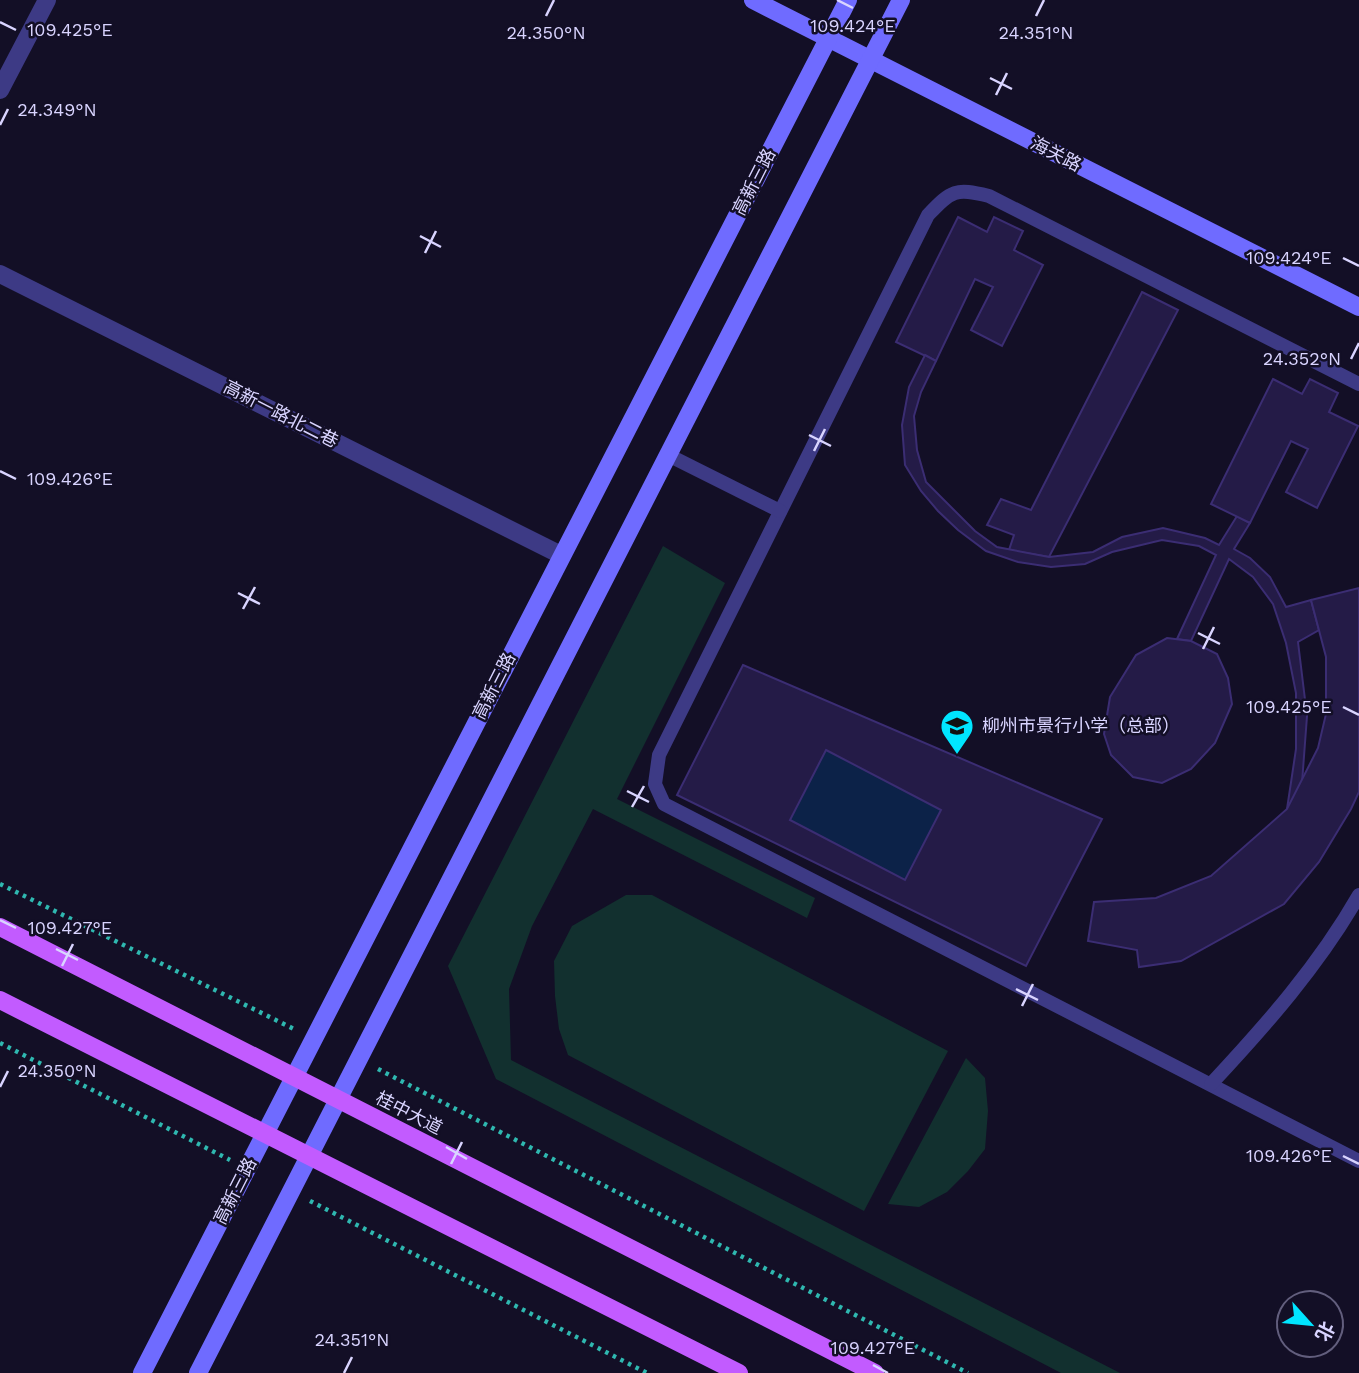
<svg xmlns="http://www.w3.org/2000/svg" width="1359" height="1373" viewBox="0 0 1359 1373" font-family="'Work Sans','Noto Sans SC',sans-serif">
	<style>
		.green { fill: #12302f }
		.water { fill: #0c2248 }
		.building { fill: #241b47; stroke: #3b2d73; stroke-width: 2; fill-rule: evenodd }
		.lines { fill: none; stroke-linecap: round; stroke-linejoin: round }
		.path { stroke: #2fb8b0; stroke-width: 4.5; stroke-dasharray: 3.5 5; stroke-linecap: butt }
		.lane { stroke: #3d3a85; stroke-width: 14 }
		.street { stroke: #3d3a85; stroke-width: 18 }
		.secondary { stroke: #6f6bff; stroke-width: 18 }
		.primary { stroke: #c25bff; stroke-width: 18 }
		.ticks { fill: none; stroke: #d9d4ff; stroke-width: 2.5 }
		.labels { text-anchor: middle; stroke-width: 5; stroke-linejoin: round; paint-order: stroke }
		.street-label { font-size: 18px; fill: #d9d4ff; stroke: #130f26 }
		.poi-label { font-size: 18px; fill: #d9d4ff; stroke: #130f26; text-anchor: start }
		.ticks-label { font-size: 18px; text-anchor: middle; fill: #d9d4ff; stroke: #130f26; stroke-width: 5; stroke-linejoin: round; paint-order: stroke }
	</style>
	<rect width="100%" height="100%" fill="#130f26"/>
	<g class="green">
		<polygon points="663,546 725,583 617,799 815,898 807,918 593,809 532,926 509,989 511,1060 1120,1373 1061,1373 496,1079 448,966"/>
		<polygon points="626,895 652,895 948,1051 864,1211 568,1055 559,1029 555,996 554,961 572,926"/>
		<polygon points="966,1058 985,1078 988,1111 985,1149 968,1171 947,1192 919,1207 888,1204"/>
	</g>
	<polygon class="water" points="826,750 941,810 905,880 790,820"/>
	<g class="building">
		<polygon points="958,217 987,232 994,217 1023,231 1014,250 1043,265 1002,346 971,330 993,287 975,279 936,361 896,342"/>
		<polygon points="1142,292 1178,310 1049,557 1009,550 1014,535 987,525 1001,499 1031,510"/>
		<polygon points="925,355 936,361 921,392 914,416 917,450 926,482 975,531 997,547 1049,557 1093,552 1122,537 1163,528 1205,538 1219,545 1237,516 1250,523 1234,549 1250,558 1270,577 1286,607 1311,600 1319,630 1298,642 1307,716 1302,783 1287,809 1296,749 1296,693 1286,643 1273,604 1253,577 1229,559 1191,641 1177,639 1216,555 1199,546 1162,540 1112,552 1085,564 1051,567 1018,562 986,551 958,530 938,511 921,491 905,465 902,425 909,387"/>
		<polygon points="1273,379 1302,394 1310,379 1338,393 1329,412 1358,426 1317,508 1286,492 1308,449 1291,441 1250,523 1211,504"/>
		<polygon points="1359,588 1359,792 1351,809 1319,862 1284,904 1181,961 1139,967 1137,950 1088,941 1094,902 1156,898 1211,876 1287,809 1318,748 1326,714 1326,657 1311,600"/>
		<polygon points="1167,638 1191,641 1217,654 1228,678 1232,704 1215,743 1191,769 1162,783 1133,777 1111,755 1104,734 1110,697 1136,655"/>
		<path d="M743 665 1102 819 1026 966 677 795ZM826 750 941 810 905 880 790 820Z"/>
	</g>
	<g class="lines">
		<g class="path">
			<polyline points="0,884 294,1029"/>
			<polyline points="0,1043 230,1160"/>
			<polyline points="378,1069 968,1373"/>
			<polyline points="310,1201 647,1373"/>
		</g>
		<g class="lane">
			<path d="M1359 384 989 196C955 188 952 190 928 215L659 755 655 784 664 804 1359 1161"/>
			<polyline points="668,455 780,511"/>
			<path d="M1211 1084C1266 1025 1319 965 1359 895"/>
		</g>
		<g class="street">
			<polyline points="0,90 47,0"/>
			<polyline points="0,274 561,555"/>
		</g>
		<g class="secondary">
			<polyline points="753,0 1359,307"/>
			<polyline points="142,1373 848,0"/>
			<polyline points="198,1373 901,0"/>
		</g>
		<g class="primary">
			<polyline points="0,927 875,1373"/>
			<polyline points="0,1000 739,1373"/>
		</g>
	</g>
	<path class="ticks" d="M837 0 853 8M546 16 554 0M1036 16 1044 0M0 22 16 30M990 78 1012 89M996 95 1007 73M0 125 8 109M420 236 441 247M425 253 436 231M1343 258 1359 266M1351 359 1359 343M809 435 831 446M814 451 825 429M0 471 16 479M238 593 260 604M243 609 255 587M1198 633 1220 644M1203 649 1214 627M1343 707 1359 715M627 791 649 802M632 807 644 786M0 920 16 928M56 949 78 960M62 966 73 944M1016 989 1038 1000M1022 1006 1033 984M0 1087 8 1071M446 1147 467 1159M1343 1156 1359 1164M451 1164 462 1142M873 1365 888 1373M344 1373 352 1357"/>
	<defs>
		<symbol id="school-pin" viewBox="-11 -11 22 30"><path d="M0 17L-7.5 6A9.5 9.5 0 1 1 7.5 6Z" fill="#00e5ff" stroke="#130f26"/><path d="M0-5L7-2L0 1L-7-2ZM-4 1L0 2.5L4 1V4Q0 6-4 4Z" fill="#111"/></symbol>
	</defs>
	<g fill-rule="evenodd">
		<use href="#school-pin" x="938" y="707" width="38" height="52"/>
	</g>
	<g class="labels">
		<g class="street-label">
			<text transform="translate(1056 154) rotate(27)" y="6">海关路</text>
			<text transform="translate(754 182) rotate(-63)" y="6">高新三路</text>
			<text transform="translate(281 414) rotate(27)" y="6">高新一路北二巷</text>
			<text transform="translate(494 686) rotate(-63)" y="6">高新三路</text>
			<text transform="translate(409 1113) rotate(27)" y="6">桂中大道</text>
			<text transform="translate(235 1191) rotate(-63)" y="6">高新三路</text>
		</g>
		<g class="poi-label">
			<text x="982" y="732">柳州市景行小学（总部）</text>
		</g>
	</g>
	<g class="ticks-label">
		<text x="853" y="32">109.424°E</text>
		<text x="70" y="36">109.425°E</text>
		<text x="546" y="39">24.350°N</text>
		<text x="1036" y="39">24.351°N</text>
		<text x="57" y="116">24.349°N</text>
		<text x="1289" y="264">109.424°E</text>
		<text x="1302" y="365">24.352°N</text>
		<text x="70" y="485">109.426°E</text>
		<text x="1289" y="713">109.425°E</text>
		<text x="70" y="934">109.427°E</text>
		<text x="57" y="1077">24.350°N</text>
		<text x="1289" y="1162">109.426°E</text>
		<text x="352" y="1346">24.351°N</text>
		<text x="873" y="1354">109.427°E</text>
	</g>
	<g transform="translate(1310 1324) rotate(117)"><circle r="33" fill="#130f26" stroke="#625e7d" stroke-width="2"/>
	<path d="M0-5L12 26L0 18L-12 26Z" fill="#00e5ff"/>
	<text y="-10" font-size="19" font-weight="bold" text-anchor="middle" fill="#d9d4ff">北</text>
	</g>
</svg>
